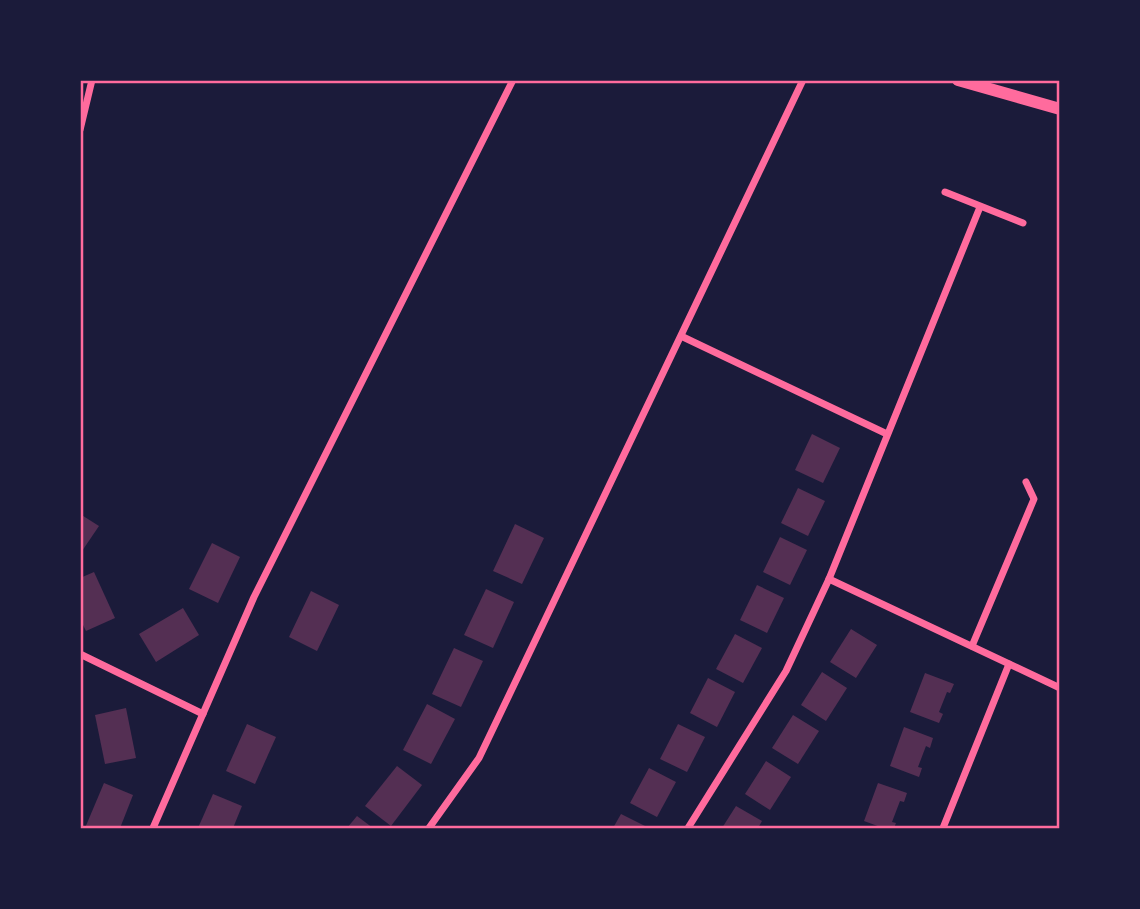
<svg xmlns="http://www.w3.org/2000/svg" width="1140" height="909" viewBox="0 0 1140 909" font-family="'Space Grotesk',sans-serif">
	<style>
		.building { fill: #542f53 }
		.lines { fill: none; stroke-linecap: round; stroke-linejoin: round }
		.minor { stroke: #ff6b9d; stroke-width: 7 }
		.tertiary { stroke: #ff6b9d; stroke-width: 12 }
		.neatline { fill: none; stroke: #ff6b9d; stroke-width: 2.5 }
	</style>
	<rect width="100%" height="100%" fill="#1b1b3a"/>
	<g class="building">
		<polygon points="812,434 840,448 823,483 795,470"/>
		<polygon points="798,488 825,501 808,536 781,523"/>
		<polygon points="80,514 99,526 80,554"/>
		<polygon points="515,524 544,538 522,584 493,571"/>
		<polygon points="780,537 807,550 790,585 763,572"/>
		<polygon points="212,543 240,557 218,603 189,589"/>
		<polygon points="94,572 115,618 86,631 80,619 80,578"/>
		<polygon points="757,585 784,598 767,633 740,620"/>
		<polygon points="486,589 514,602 493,648 464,635"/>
		<polygon points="311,591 339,605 317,651 289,637"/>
		<polygon points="183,608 199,635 156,662 139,634"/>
		<polygon points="851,629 877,645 856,678 830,662"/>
		<polygon points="735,634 762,648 743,683 716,669"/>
		<polygon points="454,648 483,661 461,707 432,694"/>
		<polygon points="822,672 847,688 826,721 801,705"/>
		<polygon points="925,673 954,684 950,693 947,692 939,712 943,714 939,723 910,712"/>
		<polygon points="708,678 735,692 717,727 690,713"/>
		<polygon points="427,704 455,719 431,764 403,750"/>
		<polygon points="126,708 136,758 105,764 95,715"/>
		<polygon points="793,715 819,731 798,764 772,748"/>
		<polygon points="247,724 276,737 255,784 226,771"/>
		<polygon points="678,724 705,737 687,772 660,759"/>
		<polygon points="904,727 933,738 930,748 926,746 918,767 922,768 919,777 890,766"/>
		<polygon points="766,761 791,777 770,810 745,794"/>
		<polygon points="397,766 422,785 391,826 365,806"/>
		<polygon points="649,768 676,782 657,817 630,803"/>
		<polygon points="104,783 133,795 124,818 120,828 85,828"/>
		<polygon points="878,783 907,793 904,802 900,801 892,822 896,823 894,828 883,828 864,821"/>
		<polygon points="213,794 242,806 233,828 198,828"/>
		<polygon points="736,806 762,821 758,828 722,828"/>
		<polygon points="621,814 649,828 613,828"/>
		<polygon points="357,816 373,828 347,828"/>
	</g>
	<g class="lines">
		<g class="minor">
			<polyline points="80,130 92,80"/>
			<polyline points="945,192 1023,223"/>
			<polyline points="683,337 887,434"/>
			<polyline points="829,579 1060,688"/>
			<polyline points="972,646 1034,499 1026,482"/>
			<polyline points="80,654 203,714"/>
			<polyline points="153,828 254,597 513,80"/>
			<polyline points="429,828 479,758 803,80"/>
			<polyline points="688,828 786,671 829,579 980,207"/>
			<polyline points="943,828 1009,664"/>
		</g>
		<polyline class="tertiary" points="958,80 1060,109"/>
	</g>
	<rect width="1140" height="909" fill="none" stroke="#1b1b3a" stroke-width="164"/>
	<rect x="82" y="82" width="976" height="745" class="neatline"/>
</svg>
